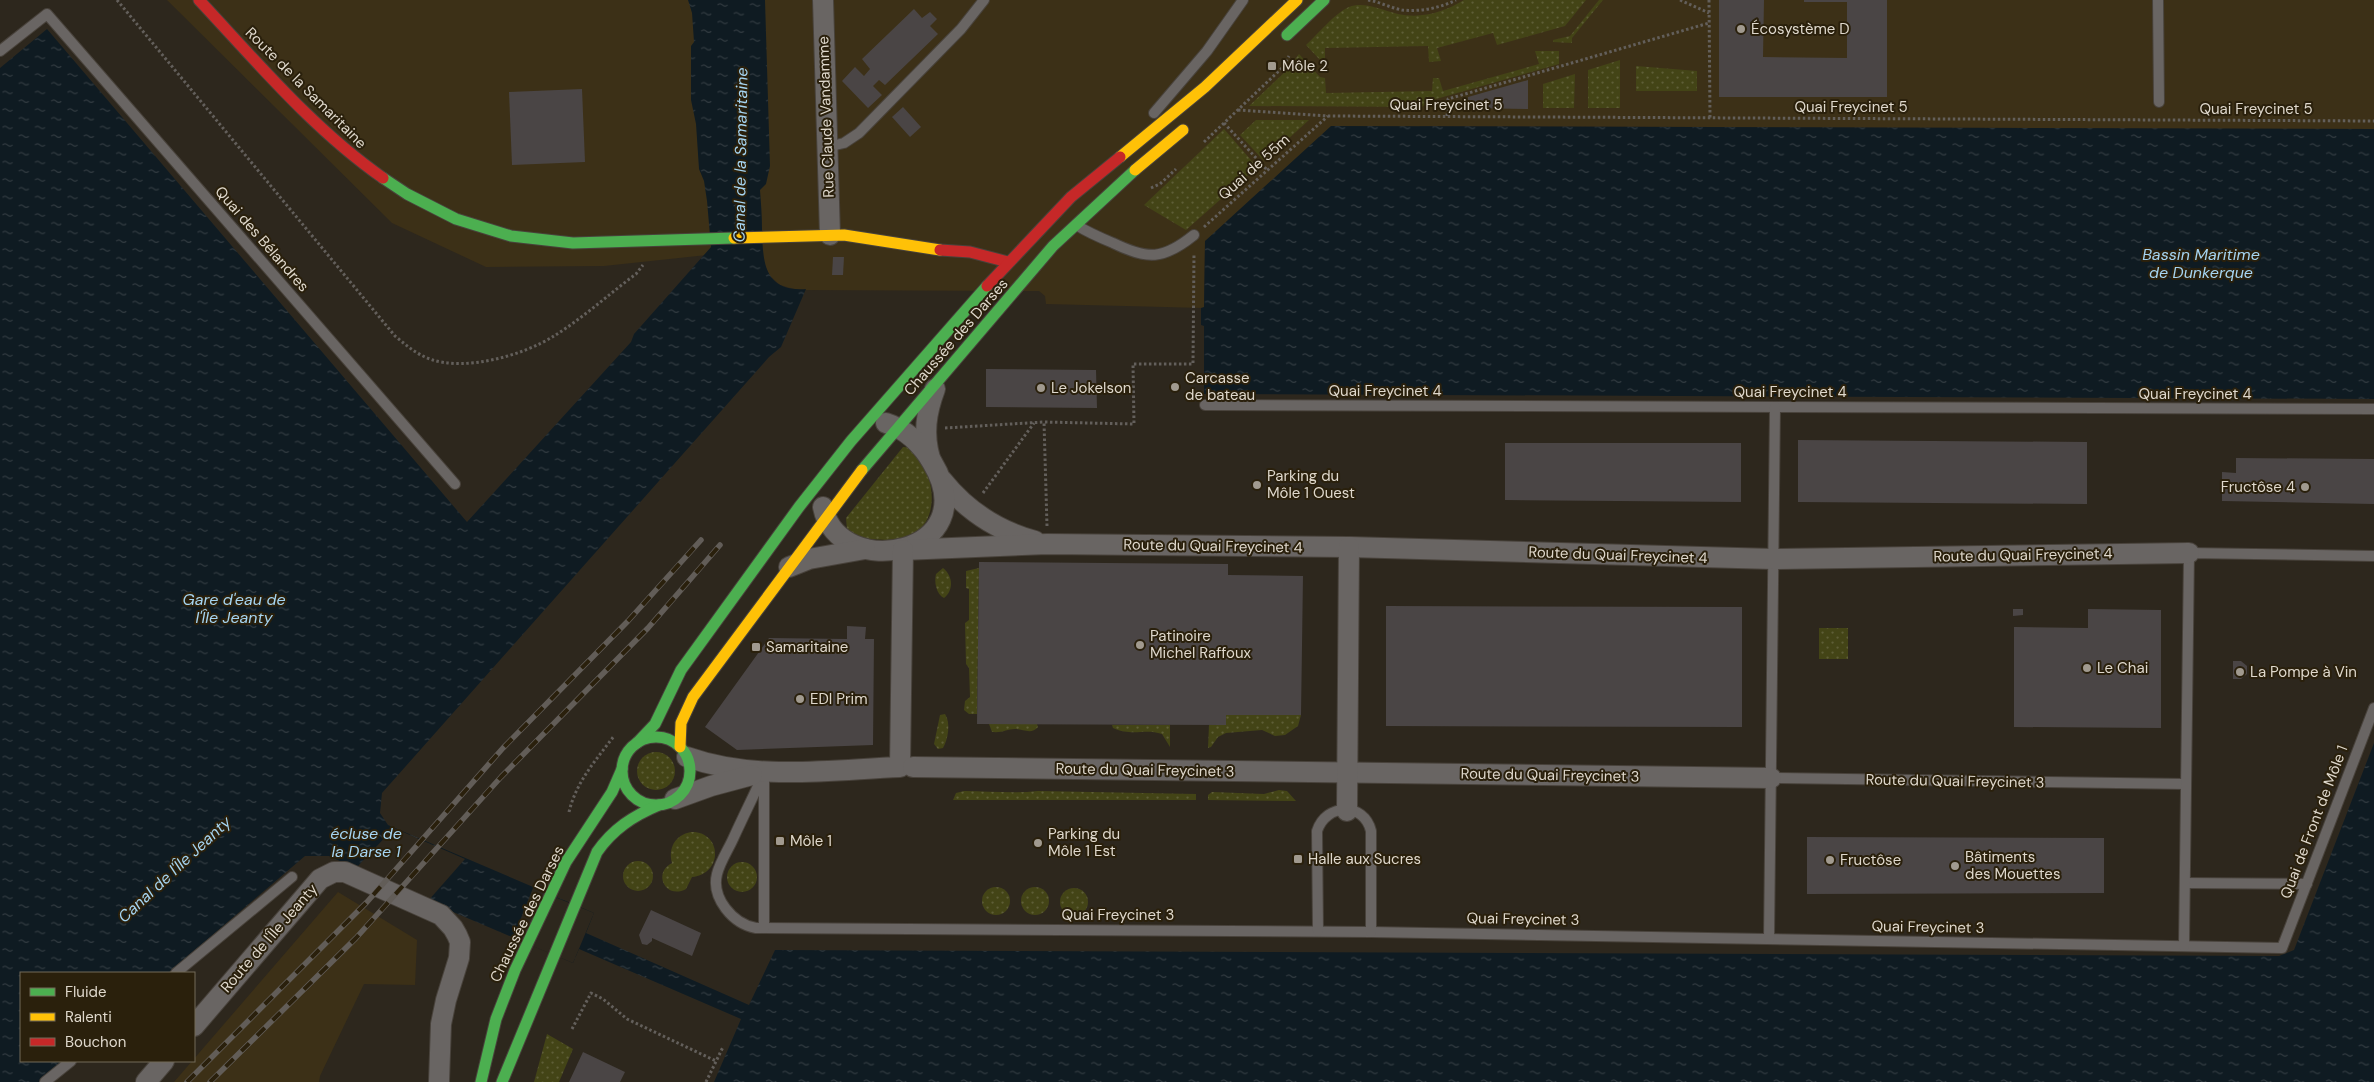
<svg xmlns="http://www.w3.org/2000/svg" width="2374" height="1082" viewBox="0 0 2374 1082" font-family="'DM Sans',sans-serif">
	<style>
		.built { fill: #3c3017 }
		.grass { fill: url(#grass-dots) }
		.water { fill: url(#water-ripples) }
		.pier { fill: #2d271d }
		.building { fill: #4a4545 }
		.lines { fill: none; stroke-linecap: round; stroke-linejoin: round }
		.lane-casing { stroke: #48423b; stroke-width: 12 }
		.street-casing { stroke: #48423b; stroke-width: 22 }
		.fast-casing { stroke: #48423b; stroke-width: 13 }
		.slow-casing { stroke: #48423b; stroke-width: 13 }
		.jam-casing { stroke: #48423b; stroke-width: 13 }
		.path { stroke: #635f5b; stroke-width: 3; stroke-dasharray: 2.5 2.5; stroke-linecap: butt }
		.lane { stroke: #696563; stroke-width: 10 }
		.street { stroke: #696563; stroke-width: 20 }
		.fast { stroke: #4caf50; stroke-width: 11 }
		.slow { stroke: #ffc107; stroke-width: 11 }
		.jam { stroke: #c62828; stroke-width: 11 }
		.rail-casing { stroke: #625d58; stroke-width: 5.5 }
		.rail { stroke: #2a200c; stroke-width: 4; stroke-dasharray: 11; stroke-linecap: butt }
		.poi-dot { fill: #a19a8f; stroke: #2a200c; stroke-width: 2 }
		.labels { text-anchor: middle; stroke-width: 4; stroke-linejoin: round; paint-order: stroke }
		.poi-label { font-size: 15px; fill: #dfd8cc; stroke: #2a200c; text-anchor: start }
		.street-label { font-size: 15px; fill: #dfd8cc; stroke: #2a200c }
		.water-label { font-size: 16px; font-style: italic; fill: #a5d4f1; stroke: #2a200c }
	</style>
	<defs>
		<pattern id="grass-dots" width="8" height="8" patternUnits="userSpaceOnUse" patternTransform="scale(1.25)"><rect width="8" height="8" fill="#434416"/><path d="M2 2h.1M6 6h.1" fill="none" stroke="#5e5e37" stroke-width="1.8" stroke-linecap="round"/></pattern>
		<pattern id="water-ripples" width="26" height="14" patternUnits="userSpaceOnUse" patternTransform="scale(1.25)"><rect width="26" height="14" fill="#0f1b22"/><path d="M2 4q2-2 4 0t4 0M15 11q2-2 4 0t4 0" fill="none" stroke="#323b41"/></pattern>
	</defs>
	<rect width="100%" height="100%" fill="#2d271d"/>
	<g class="built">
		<polygon points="167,0 2374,0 2374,129 1421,126 1205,241 1204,308 1046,304 1045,296 1039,291 797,290 780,285 770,276 763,262 763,249 604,266 486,267 392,223"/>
		<polygon points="338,892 417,940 415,985 364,984 320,1076 319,1082 174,1082"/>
	</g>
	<g class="grass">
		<path d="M1464 0H1586L1565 26 1497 45 1493 33 1437 48 1441 61 1429 62 1428 46 1325 48V61H1321L1306 45C1317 35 1336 12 1349 7 1365 1 1383 11 1398 14 1422 19 1444 12 1464 0Z"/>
		<polygon points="1599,0 1603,0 1572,38 1572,43 1553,42 1553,40 1570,36"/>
		<polygon points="1535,51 1559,51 1559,64 1429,101 1422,107 1249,106 1287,70 1299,54 1320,77 1325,78 1326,93 1432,91 1433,78 1439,78 1443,91 1539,64"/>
		<polygon points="1620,60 1620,108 1588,108 1588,70"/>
		<polygon points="1636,66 1697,71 1697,91 1636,91"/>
		<polygon points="1575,74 1574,108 1543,108 1543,84"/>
		<polygon points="1256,120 1309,120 1264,161 1240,135"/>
		<polygon points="1224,129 1257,167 1186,230 1144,205"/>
		<path d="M903 447C929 445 959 541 886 540 868 539 862 540 847 530L846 518Z"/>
		<path d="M943 568C953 576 954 590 944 598 936 594 934 582 936 574Z"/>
		<polygon points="979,568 977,714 969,714 964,710 965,701 970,697 969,668 966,664 965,623 969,620 969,589 966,588 966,571"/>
		<rect x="1819" y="628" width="29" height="31"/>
		<path d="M945 714C951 723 948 739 943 748L938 749 934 744 940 715Z"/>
		<polygon points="1226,715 1301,715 1298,726 1285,735 1275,736 1262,730 1226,733 1218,737 1211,747 1208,748 1209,725 1226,725"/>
		<path d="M989 724H1037L1038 727C1031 735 1024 729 1015 729 1007 729 1003 733 992 732Z"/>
		<path d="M1112 725H1170V747L1162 734C1144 728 1134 737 1113 728Z"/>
		<circle cx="656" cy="771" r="19"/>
		<polygon points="1279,790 1287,791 1296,801 1208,800 1208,795 1212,792 1264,794"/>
		<path d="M964 791C989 791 1013 794 1038 791L1196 794V800H953L956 793Z"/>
		<path d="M691 832C722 831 724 874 692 877L686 889C666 900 652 873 672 863 668 848 675 835 691 832Z"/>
		<circle cx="638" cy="876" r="15"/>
		<circle cx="742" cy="877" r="15"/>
		<circle cx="996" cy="901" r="14"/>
		<circle cx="1035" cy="901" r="14"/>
		<circle cx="1074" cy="902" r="14"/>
		<polygon points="547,1034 573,1049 559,1082 534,1082"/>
	</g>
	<g class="water">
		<path d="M688 0H765L770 166 766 184 760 190C761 203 762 216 762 229 763 261 763 292 806 289L781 347 769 357 382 793 380 813 388 825 594 913 586 933 749 1005 775 950 2279 956 2294 950 2374 743V1082H714L741 1019 579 949 573 963 432 903 329 856H305L168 973H21V1061H65L40 1082H0V68L47 29 467 522 631 342 634 334 711 247 707 201 704 181 699 169 696 124 691 100V46L694 42 692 13Z"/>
		<polygon points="1331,126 2374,129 2374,399 1204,394 1204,326 1201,325 1201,308 1204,307 1205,241"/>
	</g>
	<g class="pier">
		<polygon points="394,828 465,859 428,901 356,868"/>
		<polygon points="533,888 594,913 573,963 513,938"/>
	</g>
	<g class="building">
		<polygon points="1719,0 1764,0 1763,57 1847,58 1847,2 1804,2 1804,0 1887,0 1887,97 1719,97"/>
		<polygon points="914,9 922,18 930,12 937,19 930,26 938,34 885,85 879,80 873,86 882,95 868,108 842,81 855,67 864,76 870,69 862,59"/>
		<polygon points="1528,80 1528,109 1468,108 1468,97"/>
		<polygon points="582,89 585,162 512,165 509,92"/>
		<polygon points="903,107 921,127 910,137 892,117"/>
		<polygon points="833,257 844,257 843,275 832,275"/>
		<polygon points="986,369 1096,370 1097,408 986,407"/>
		<polygon points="1798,440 2087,442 2087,504 1798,502"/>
		<polygon points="1505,443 1741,443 1741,502 1505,500"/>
		<polygon points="2236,458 2374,459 2374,504 2222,501 2222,472 2236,473"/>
		<polygon points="979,562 1228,564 1228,575 1303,576 1301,715 1226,715 1226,725 977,724"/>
		<polygon points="1386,606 1742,607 1742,727 1386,726"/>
		<polygon points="2013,609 2023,609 2023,615 2013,616"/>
		<polygon points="2088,609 2161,610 2161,728 2014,727 2014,627 2088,628"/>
		<polygon points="847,626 866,627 865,639 874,639 873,745 737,750 705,727 769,638 847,639"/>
		<polygon points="2233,661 2241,661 2247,666 2247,674 2241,679 2233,679"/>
		<polygon points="1807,837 2104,838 2104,893 1807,894"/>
		<polygon points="651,910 701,933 692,956 652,938 652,941 647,945 642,944 639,935"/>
		<polygon points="583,1052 625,1072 620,1082 569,1082"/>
	</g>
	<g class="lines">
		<defs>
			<g id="lane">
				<polyline points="2158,0 2159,102"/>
				<polyline points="0,51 47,14 455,484"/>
				<polyline points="1154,113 1207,51 1243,0"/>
				<polyline points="827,147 844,143 859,133 961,29 984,0"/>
				<path d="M1078 226C1089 233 1101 238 1113 243 1148 260 1163 260 1194 235"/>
				<polyline points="1205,405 2374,409"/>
				<path d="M764 773C754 795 743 817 733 839 728 850 720 862 717 874 711 898 733 924 756 928L1371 932 2282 948 2374 708"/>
				<polyline points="764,776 764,928"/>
				<polyline points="1771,778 2186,784"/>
				<polyline points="2185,883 2307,884"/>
				<path d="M1318 931 1317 831C1326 803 1364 802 1371 831V932"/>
				<polyline points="1769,939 1775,407"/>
				<polyline points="2184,946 2189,553 2374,556"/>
				<polyline points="176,973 292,877"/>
				<polyline points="45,1082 71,1061"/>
			</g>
			<g id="street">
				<polyline points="823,0 830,235"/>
				<path d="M930 458C923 434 926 413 935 389"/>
				<path d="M942 480C966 510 998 531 1035 541"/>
				<path d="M823 507C838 583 988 555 932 462 922 445 906 429 886 423"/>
				<polyline points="903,550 1047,544 1349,547 1773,559 2189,553"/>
				<polyline points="789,567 809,559 865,549"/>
				<path d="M687 757C755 781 828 770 900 767L903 550"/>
				<polyline points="913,767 1771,778"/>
				<polyline points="675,799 711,786 752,775"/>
				<polyline points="1347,811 1349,547"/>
				<polyline points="194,1026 320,879 334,872 345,872 441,915 453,928 457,935 460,942 459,958 446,1000 441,1024 439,1082"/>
				<polyline points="146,1082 164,1061"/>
			</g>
			<g id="fast">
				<polyline points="1287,35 1324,0"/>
				<polyline points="383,178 407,194 456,219 511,236 573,243 734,238"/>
				<polyline points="862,470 1053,246 1135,170"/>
				<circle cx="656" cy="771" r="34"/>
				<polyline points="637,743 655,724 681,670 799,507 851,441 987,286"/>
				<polyline points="481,1082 496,1019 515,970 566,862 612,792 622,769"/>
				<path d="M502 1082 597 852C613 829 633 816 659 805"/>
			</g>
			<g id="slow">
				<polyline points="1120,157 1205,87 1297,0"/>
				<polyline points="1135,170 1183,130"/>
				<polyline points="734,238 844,235 940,250"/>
				<polyline points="680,747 681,723 693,697 862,470"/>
			</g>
			<g id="jam">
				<path d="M199 0C257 62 313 129 383 178"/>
				<polyline points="940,250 970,252 1008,262"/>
				<polyline points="987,286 1071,197 1120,157"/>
			</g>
		</defs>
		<use href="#lane" class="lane-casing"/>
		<use href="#street" class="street-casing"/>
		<use href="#fast" class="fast-casing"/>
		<use href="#slow" class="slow-casing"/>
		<use href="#jam" class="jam-casing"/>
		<g class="path">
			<path d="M117 0 395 336C406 345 416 354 430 359 465 372 524 355 554 336 583 318 609 294 636 274L643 265"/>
			<path d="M1368 0C1380 2 1391 8 1402 10 1420 12 1440 8 1456 0"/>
			<polyline points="1680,0 1709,13"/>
			<polyline points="1709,0 1710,118"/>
			<polyline points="1238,110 1328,116 2374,121"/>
			<polyline points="1447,116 1448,99 1709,23"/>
			<polyline points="1224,123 1268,171"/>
			<polyline points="1204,142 1282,68 1289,56"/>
			<polyline points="1151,188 1160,184 1176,169"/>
			<polyline points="1204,227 1328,116"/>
			<polyline points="945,428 1044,422"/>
			<polyline points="983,493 1034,423"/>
			<polyline points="1047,526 1044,422 1134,424 1133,364 1193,364 1194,253"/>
			<path d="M569 812C576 782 596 760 614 736"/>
			<polyline points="572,1029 591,993 603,999 627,1019 716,1061"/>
			<polyline points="706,1082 723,1047"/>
		</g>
		<use href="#lane" class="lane"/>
		<use href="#street" class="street"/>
		<use href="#fast" class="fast"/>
		<use href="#slow" class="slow"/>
		<use href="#jam" class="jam"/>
		<defs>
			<g id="rail">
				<polyline points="187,1082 367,902 503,748 628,621 701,540"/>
				<polyline points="210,1082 356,938 501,777 648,628 720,545"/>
			</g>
		</defs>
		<use href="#rail" class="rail-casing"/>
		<use href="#rail" class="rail"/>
	</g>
	<g class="poi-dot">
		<circle cx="1741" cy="29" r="5"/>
		<rect x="1267" y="61" width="10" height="10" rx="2.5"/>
		<circle cx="1175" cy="387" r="5"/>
		<circle cx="1041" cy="388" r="5"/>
		<circle cx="1257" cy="485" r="5"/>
		<circle cx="2305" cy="487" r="5"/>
		<circle cx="1140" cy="645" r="5"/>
		<rect x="751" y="642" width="10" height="10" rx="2.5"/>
		<circle cx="2087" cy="668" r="5"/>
		<circle cx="2240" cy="672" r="5"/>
		<circle cx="800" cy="699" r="5"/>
		<rect x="775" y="836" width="10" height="10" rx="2.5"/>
		<circle cx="1038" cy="843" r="5"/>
		<rect x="1293" y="854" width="10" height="10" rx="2.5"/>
		<circle cx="1830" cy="860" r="5"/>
		<circle cx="1955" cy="866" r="5"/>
	</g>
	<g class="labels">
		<g class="poi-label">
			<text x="1751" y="34">Écosystème D</text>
			<text x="1282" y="71">Môle 2</text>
			<text x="1185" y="383">Carcasse<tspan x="1185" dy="17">de bateau</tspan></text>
			<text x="1051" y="393">Le Jokelson</text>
			<text x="1267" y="481">Parking du<tspan x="1267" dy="17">Môle 1 Ouest</tspan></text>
			<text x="2295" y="492" text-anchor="end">Fructôse 4</text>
			<text x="1150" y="641">Patinoire<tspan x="1150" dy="17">Michel Raffoux</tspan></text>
			<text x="766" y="652">Samaritaine</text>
			<text x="2097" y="673">Le Chai</text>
			<text x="2250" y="677">La Pompe à Vin</text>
			<text x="810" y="704">EDI Prim</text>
			<text x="1048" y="839">Parking du<tspan x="1048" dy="17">Môle 1 Est</tspan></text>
			<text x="790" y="846">Môle 1</text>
			<text x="1965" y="862">Bâtiments<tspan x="1965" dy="17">des Mouettes</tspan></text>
			<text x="1308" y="864">Halle aux Sucres</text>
			<text x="1840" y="865">Fructôse</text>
		</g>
		<g class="street-label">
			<text transform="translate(306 88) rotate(45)" y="5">Route de la Samaritaine</text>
			<text x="1446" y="110">Quai Freycinet 5</text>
			<text x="1851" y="112">Quai Freycinet 5</text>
			<text x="2256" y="114">Quai Freycinet 5</text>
			<text transform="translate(826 117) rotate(-92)" y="5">Rue Claude Vandamme</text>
			<text transform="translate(1254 167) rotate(-42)" y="5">Quai de 55m</text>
			<text transform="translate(262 239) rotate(49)" y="5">Quai des Bélandres</text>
			<text transform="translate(956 337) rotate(-49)" y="5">Chaussée des Darses</text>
			<text x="1385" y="396">Quai Freycinet 4</text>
			<text x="1790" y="397">Quai Freycinet 4</text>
			<text x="2195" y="399">Quai Freycinet 4</text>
			<text transform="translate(1213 546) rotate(1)" y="5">Route du Quai Freycinet 4</text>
			<text transform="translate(1618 555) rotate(2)" y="5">Route du Quai Freycinet 4</text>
			<text transform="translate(2023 555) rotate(-1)" y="5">Route du Quai Freycinet 4</text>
			<text transform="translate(1145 770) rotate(1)" y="5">Route du Quai Freycinet 3</text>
			<text transform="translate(1550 775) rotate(1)" y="5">Route du Quai Freycinet 3</text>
			<text transform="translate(1955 781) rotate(1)" y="5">Route du Quai Freycinet 3</text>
			<text transform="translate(2314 822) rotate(-69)" y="5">Quai de Front de Môle 1</text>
			<text transform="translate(527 914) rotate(-64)" y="5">Chaussée des Darses</text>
			<text x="1118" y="920">Quai Freycinet 3</text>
			<text transform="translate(1523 919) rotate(1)" y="5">Quai Freycinet 3</text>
			<text transform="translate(1928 927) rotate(1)" y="5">Quai Freycinet 3</text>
			<text transform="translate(269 938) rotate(-49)" y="5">Route de l'Île Jeanty</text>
		</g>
		<g class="water-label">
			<text transform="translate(740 155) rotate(-89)" y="6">Canal de la Samaritaine</text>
			<text x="2201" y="260">Bassin Maritime<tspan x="2201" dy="18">de Dunkerque</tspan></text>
			<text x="234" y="605">Gare d'eau de<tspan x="234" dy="18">l'Île Jeanty</tspan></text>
			<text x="366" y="839">écluse de<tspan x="366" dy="18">la Darse 1</tspan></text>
			<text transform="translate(174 869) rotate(-43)" y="6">Canal de l'Île Jeanty</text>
		</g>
	</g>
	<rect x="20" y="972" width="175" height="90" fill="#2a200c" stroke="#726a59"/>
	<rect x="30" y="988" width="25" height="8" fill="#4caf50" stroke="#726a59"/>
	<text x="65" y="997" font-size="15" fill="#dfd8cc">Fluide</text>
	<rect x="30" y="1013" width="25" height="8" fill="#ffc107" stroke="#726a59"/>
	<text x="65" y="1022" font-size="15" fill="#dfd8cc">Ralenti</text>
	<rect x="30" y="1038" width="25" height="8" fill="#c62828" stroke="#726a59"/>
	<text x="65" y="1047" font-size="15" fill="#dfd8cc">Bouchon</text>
</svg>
